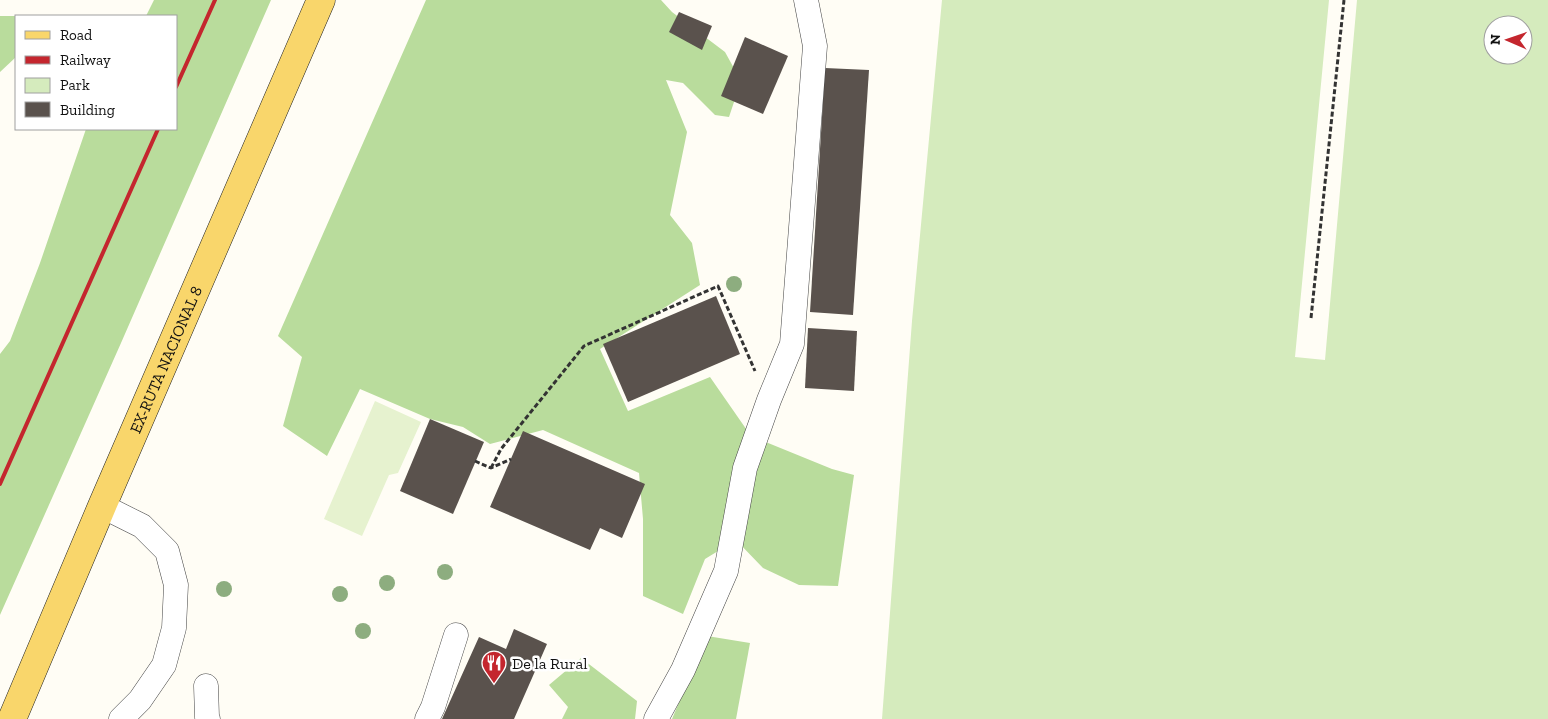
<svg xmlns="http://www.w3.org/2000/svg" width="1548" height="719" viewBox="0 0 1548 719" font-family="'Zilla Slab',serif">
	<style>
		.green { fill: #d5ebbd; fill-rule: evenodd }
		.forest { fill: #b9dc9c }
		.pitch { fill: #e6f2cf }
		.building { fill: #5a524d }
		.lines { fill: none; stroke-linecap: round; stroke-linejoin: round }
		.minor-casing { stroke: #444; stroke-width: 25 }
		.major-casing { stroke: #222; stroke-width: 29 }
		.path { stroke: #333; stroke-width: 3; stroke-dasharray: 5 2.5; stroke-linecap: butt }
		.minor { stroke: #fff; stroke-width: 24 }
		.major { stroke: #f9d66b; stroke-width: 28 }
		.rail { stroke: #c4262e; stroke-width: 4 }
		.tree { fill: #8dad7f }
		.labels { text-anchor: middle; stroke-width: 5; stroke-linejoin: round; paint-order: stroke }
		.street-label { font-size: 16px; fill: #111; stroke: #fff }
		.poi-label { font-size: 16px; fill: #111; stroke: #fff; text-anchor: start }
	</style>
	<rect width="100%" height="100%" fill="#fffdf5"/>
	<path class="green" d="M942 0H1329L1295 357 1325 360 1357 0H1548V719H882L912 321ZM1493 25H1523V55H1493Z"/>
	<g class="forest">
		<polygon points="154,0 271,0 121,343 0,615 0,354 10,341 40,263 86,129 176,129 176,16 146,16"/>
		<polygon points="426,0 661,0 672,12 725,52 741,81 729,117 715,115 683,83 666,80 687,132 670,215 692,243 700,285 600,349 628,411 710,377 751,436 832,469 854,475 838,586 799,585 763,568 736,540 705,559 683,614 643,596 643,519 639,473 543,430 490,444 463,427 430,419 360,389 327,456 283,426 302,357 278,336"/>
		<polygon points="0,16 35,16 16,16 16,57 0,72"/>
		<polygon points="707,636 750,643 736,719 672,719"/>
		<polygon points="581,658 637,701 635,719 562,719 568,707 549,685"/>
	</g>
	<polygon class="pitch" points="375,401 421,422 398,473 389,475 362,536 324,519"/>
	<g class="building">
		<polygon points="679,12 712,26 702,50 669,32"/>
		<polygon points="745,37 788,56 763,114 721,96"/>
		<polygon points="825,68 869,70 853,315 810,312"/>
		<polygon points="716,296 740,354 628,402 603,344"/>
		<polygon points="808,328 857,331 854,391 805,388"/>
		<polygon points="430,419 484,442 453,514 400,491"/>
		<polygon points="523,431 645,484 622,538 600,528 590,550 490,507"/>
		<polygon points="514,629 547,644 514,719 442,719 479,637 506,649"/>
	</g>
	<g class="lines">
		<defs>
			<g id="minor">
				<polyline points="102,506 142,526 167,551 176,585 174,628 164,665 140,700 121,719"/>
				<polyline points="206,686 207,717 208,719"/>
				<polyline points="427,719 433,707 456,635"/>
				<polyline points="656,719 683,670 726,571 745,468 769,400 792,344 815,46 806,0"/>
			</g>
			<g id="major">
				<path id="s1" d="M12 719 102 506 321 0"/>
			</g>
		</defs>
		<use href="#minor" class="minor-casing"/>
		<use href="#major" class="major-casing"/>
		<g class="path">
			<polyline points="1311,318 1344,0"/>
			<polyline points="475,461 491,468 511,459"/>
			<polyline points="491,468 501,449 584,346 718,286 755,371"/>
		</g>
		<use href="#minor" class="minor"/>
		<use href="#major" class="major"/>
		<g class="rail">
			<polyline points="176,87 215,0"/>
			<polyline points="0,484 158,129"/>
		</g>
	</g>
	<g class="tree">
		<circle cx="734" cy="284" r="8"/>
		<circle cx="445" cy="572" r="8"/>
		<circle cx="387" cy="583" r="8"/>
		<circle cx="224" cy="589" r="8"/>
		<circle cx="340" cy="594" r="8"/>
		<circle cx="363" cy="631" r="8"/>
	</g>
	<defs>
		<symbol id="restaurant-pin" viewBox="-11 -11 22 30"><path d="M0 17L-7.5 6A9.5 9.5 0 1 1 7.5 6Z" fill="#c4262e" stroke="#fff"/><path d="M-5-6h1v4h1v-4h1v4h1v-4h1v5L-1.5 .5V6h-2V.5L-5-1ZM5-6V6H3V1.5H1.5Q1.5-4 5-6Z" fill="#fff"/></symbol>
	</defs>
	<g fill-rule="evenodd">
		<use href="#restaurant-pin" x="480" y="649" width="28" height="38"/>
	</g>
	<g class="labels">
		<g class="street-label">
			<text dy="6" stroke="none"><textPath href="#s1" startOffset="391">EX-RUTA NACIONAL 8</textPath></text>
		</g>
		<g class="poi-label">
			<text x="512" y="669">De la Rural</text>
		</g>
	</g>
	<rect x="15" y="15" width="162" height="115" fill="#ffffff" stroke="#a0a0a0"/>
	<rect x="25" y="31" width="25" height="8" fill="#f9d66b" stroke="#a0a0a0"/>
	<text x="60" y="40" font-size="15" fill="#111111">Road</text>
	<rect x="25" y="56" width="25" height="8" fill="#c4262e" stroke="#a0a0a0"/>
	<text x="60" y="65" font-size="15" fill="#111111">Railway</text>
	<rect x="25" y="78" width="25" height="15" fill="#d5ebbd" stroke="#a0a0a0"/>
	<text x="60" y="90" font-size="15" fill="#111111">Park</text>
	<rect x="25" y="102" width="25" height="15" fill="#5a524d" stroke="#a0a0a0"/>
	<text x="60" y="115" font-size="15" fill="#111111">Building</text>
	<g transform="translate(1508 40) rotate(272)"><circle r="24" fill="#ffffff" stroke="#a0a0a0"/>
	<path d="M0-4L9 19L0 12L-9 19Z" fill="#c4262e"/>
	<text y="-8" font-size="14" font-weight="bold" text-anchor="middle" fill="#111111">N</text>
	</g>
</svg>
